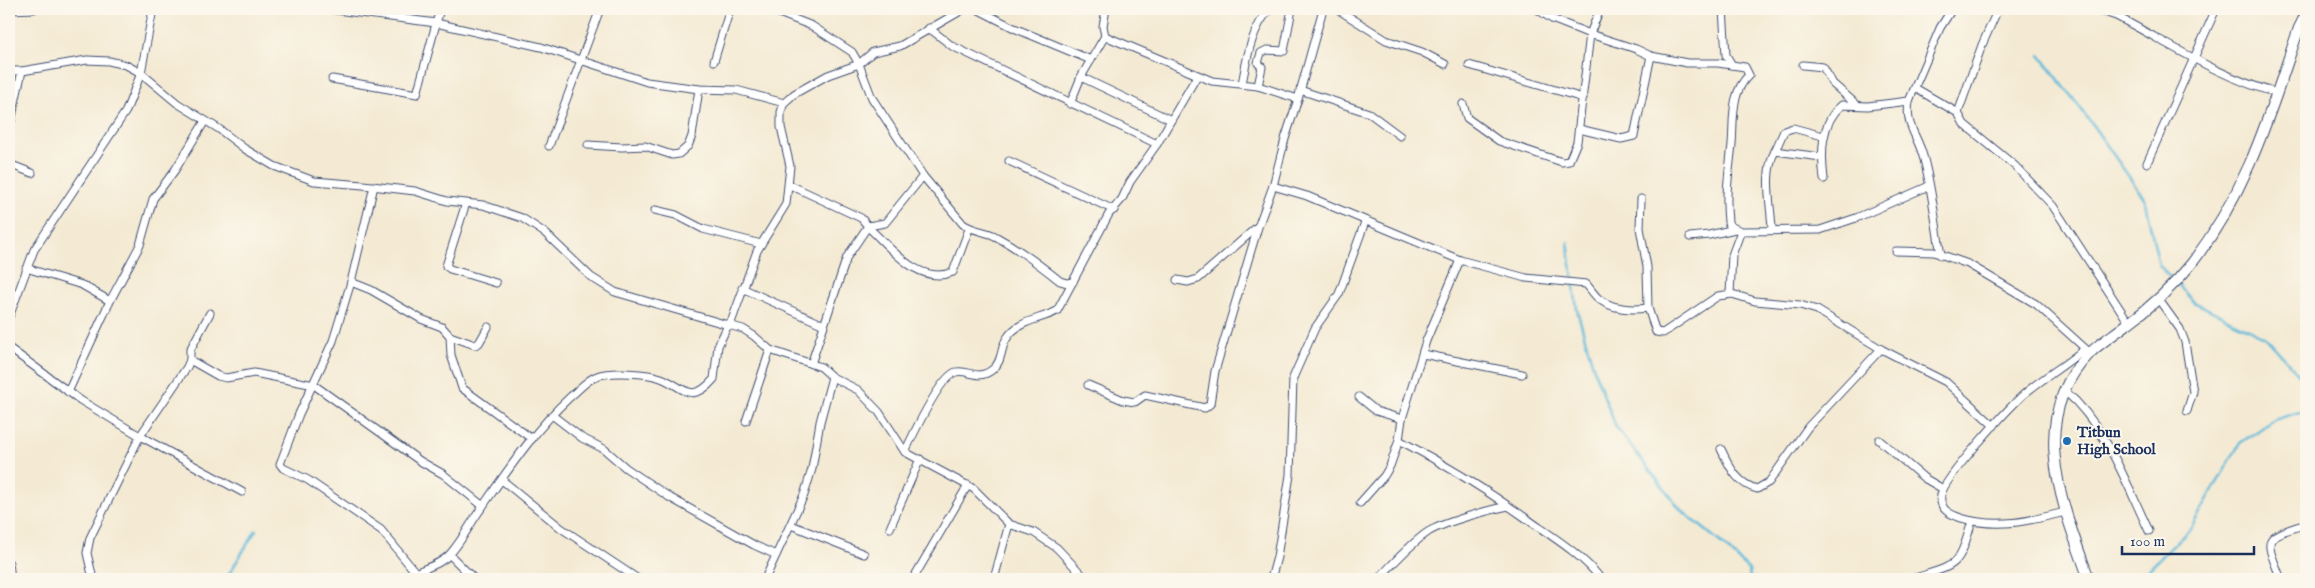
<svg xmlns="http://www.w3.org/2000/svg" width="2315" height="588" viewBox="0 0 2315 588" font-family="'IM FELL English',serif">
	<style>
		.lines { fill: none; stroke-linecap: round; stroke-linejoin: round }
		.stream { stroke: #5db9db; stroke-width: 2.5 }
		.street-casing { stroke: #3c4b70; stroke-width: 9 }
		.secondary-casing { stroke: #3c4b70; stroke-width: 12 }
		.street { stroke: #fff; stroke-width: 7 }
		.secondary { stroke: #fff; stroke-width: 10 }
		.poi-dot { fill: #1f6fb2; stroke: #fbf7ec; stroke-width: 2 }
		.labels { text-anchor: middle; stroke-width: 4; stroke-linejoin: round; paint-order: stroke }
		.poi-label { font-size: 15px; font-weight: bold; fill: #1b2f5e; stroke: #fbf7ec; text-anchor: start }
	</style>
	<rect width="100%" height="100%" fill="#fbf7ec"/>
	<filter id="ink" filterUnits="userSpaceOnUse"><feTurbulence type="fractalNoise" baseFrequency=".02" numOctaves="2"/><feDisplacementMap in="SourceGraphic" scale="10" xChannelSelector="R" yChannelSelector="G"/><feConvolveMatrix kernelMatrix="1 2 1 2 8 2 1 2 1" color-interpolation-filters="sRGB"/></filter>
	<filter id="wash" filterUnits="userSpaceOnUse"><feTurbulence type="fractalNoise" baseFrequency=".0096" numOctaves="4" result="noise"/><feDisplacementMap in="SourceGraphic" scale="20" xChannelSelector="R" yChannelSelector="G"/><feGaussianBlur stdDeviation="1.12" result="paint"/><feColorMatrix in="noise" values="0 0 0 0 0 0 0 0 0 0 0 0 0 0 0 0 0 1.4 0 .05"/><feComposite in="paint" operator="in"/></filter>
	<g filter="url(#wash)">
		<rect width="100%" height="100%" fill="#f4ead3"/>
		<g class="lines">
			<g class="stream">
				<polyline points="2040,55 2084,113 2144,198 2159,265 2173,280"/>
				<polyline points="1568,242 1577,310 1595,373 1616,427 1681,510 1720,542 1749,570 1750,579"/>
				<polyline points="2177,284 2194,302 2266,338 2306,382"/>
				<polyline points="226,579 256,530"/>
				<polyline points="2139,579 2191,528 2240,443 2274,420 2306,410"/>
			</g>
		</g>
	</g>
	<g filter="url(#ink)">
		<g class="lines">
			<defs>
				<g id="street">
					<polyline points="329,9 436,23 541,47 647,82 699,89 736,90 784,103"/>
					<path d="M769 9 812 26 852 52 859 64 872 98 923 176 963 224C973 231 985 231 995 236 1019 249 1039 264 1060 281L1067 283 1073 282"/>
					<polyline points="977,9 1014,28 1091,60"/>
					<polyline points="1337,9 1386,40 1422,52 1445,64"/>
					<path d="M1600 9 1590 34 1636 49 1651 56 1687 63H1718L1745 67 1749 75C1730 93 1734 121 1732 144 1729 174 1725 191 1728 222L1730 226 1741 231 1820 230 1856 218 1929 186"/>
					<polyline points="1723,9 1726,55 1732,65"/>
					<polyline points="1998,9 1982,45 1958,113 1964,124 2015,166 2053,206 2129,323"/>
					<path d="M2081 9 2104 12 2116 16C2168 43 2220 78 2277 93"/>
					<polyline points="9,10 34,9"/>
					<polyline points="929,28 952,46 1157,144"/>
					<polyline points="1105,36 1212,81 1258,86 1298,99"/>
					<polyline points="714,61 730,9"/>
					<polyline points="1469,65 1583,98"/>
					<polyline points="1803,65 1823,67 1833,84 1857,105"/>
					<polyline points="9,71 22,71 87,60 109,61 126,65 141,73 177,103 219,129 245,149 274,166 314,181 363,185 415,191 447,201 483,205 522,218 545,233 591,277 615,292 728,325 732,320 757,251 786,204 790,166 781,127 781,112 784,103 794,94 828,75 859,64 873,52 900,46 964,9"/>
					<polyline points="1081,77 1171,120"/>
					<polyline points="332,79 417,94 440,9"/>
					<path d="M1242 84C1247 58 1251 29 1270 9"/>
					<polyline points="1258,86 1262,67 1258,63 1261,53 1267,50 1284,51 1292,9"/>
					<polyline points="1915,88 1958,113"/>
					<polyline points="1300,90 1369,113 1400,136"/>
					<polyline points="1070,104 1081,77 1105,36 1103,26 1106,9"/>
					<polyline points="1463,104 1467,118 1499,141 1562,162 1569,161 1577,142 1590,34 1552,19 1537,9"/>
					<polyline points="1579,129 1621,139 1634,136 1651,56"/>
					<polyline points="9,130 22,71"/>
					<polyline points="588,145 622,147 645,146 672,155 679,154 688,146 692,136 699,89"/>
					<polyline points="549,146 600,9"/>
					<polyline points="1775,151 1784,131 1793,128 1823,136"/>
					<polyline points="1009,161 1114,210"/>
					<polyline points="2147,163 2216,9"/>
					<polyline points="9,164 32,173"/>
					<path d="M1824 179C1821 154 1820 123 1842 105L1868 106 1909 101"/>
					<polyline points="790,185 861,218 868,226"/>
					<polyline points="374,186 351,282 333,341 299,414 280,464 283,468 308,480 381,530 416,573"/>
					<path d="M1273 186 1307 196 1460 260 1526 278 1586 284C1590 288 1594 295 1599 299 1613 310 1631 310 1648 308"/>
					<polyline points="1641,199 1640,228 1647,267 1648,308 1656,332 1663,333 1718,296 1732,294 1755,301 1800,305 1817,310 1881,349 1946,382 1994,426"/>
					<polyline points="466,203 446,266 450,269 496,283"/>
					<polyline points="655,210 676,215 703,229 761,244"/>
					<path d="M869 228C891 248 919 286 953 272L969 229"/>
					<path d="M1772 229C1771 205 1763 173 1775 151L1821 157"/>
					<polyline points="1690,237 1709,235 1735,229"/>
					<polyline points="1896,251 1934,252 1968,264 2036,304 2088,351"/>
					<path d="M1941 255C1935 222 1932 187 1923 156 1917 134 1905 126 1909 101L1940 28 1952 9"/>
					<polyline points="26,268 82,285 110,301"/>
					<polyline points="1177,280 1188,282 1198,279 1257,227"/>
					<polyline points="351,282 371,290 421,319 442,327 450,336 475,345 479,343 488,327"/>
					<polyline points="742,288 824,325"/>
					<polyline points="1730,294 1732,255 1741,231"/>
					<polyline points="2159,300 2180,329 2185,342 2193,392 2187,411"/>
					<polyline points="9,317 34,250 126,111 141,73 153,9"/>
					<polyline points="450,336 451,355 462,388 532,439"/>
					<polyline points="9,348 80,400 140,436 242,492"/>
					<polyline points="1423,354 1522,374"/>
					<polyline points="190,360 218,376 226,378 254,373 314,385 420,461 443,474 483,506"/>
					<polyline points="811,364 847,257 868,226 885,223 923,176"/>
					<polyline points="1088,385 1123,400 1135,402 1145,395 1200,407 1205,408 1210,404 1215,371 1258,227 1273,186 1285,139 1298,99 1323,9"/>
					<path d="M2065 391C2106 426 2126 483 2149 531"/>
					<polyline points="68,392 110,301 140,245 153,199 175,170 205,121"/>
					<polyline points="1359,397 1376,411 1402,419"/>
					<polyline points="552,415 582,438 604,449 626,468 669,497 754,545 776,555"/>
					<polyline points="746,421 770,350"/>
					<path d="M1399 440C1445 464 1488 491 1530 521 1556 539 1582 555 1601 579"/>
					<polyline points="1879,440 1924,478 1943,489"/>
					<path d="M1721 449C1730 467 1736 483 1757 489L1769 482 1808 427 1881 349"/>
					<path d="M905 452C912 437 940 376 956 372 969 369 978 382 993 369 1003 361 1000 348 1007 338 1018 320 1040 320 1057 311L1109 214 1122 199 1130 182 1157 144 1197 76"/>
					<polyline points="502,480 561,528 638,579"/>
					<polyline points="1360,503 1384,476 1390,466 1399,440 1402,419 1426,341 1460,260"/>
					<path d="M2065 512C2030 521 1997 529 1961 518 1949 514 1939 509 1941 495 1943 479 2009 408 2023 395 2042 378 2065 366 2084 349"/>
					<polyline points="791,525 864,554"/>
					<polyline points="890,528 920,459"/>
					<polyline points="450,555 474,579"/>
					<polyline points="9,563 11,579"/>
					<polyline points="93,579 87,553 90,538 140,436 187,367 190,360 190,350 210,313"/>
					<path d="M404 579C418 569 438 567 450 554 461 542 469 526 478 513 506 473 534 430 570 397 579 390 586 380 597 376 610 371 648 373 661 378 683 386 691 406 714 379L718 346 728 325 743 329 754 336 770 350 821 367 832 377 858 390 879 412 905 452 974 489 1009 524 1033 532 1057 548 1086 579"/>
					<polyline points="765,579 804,495 812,469 820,422 832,377"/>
					<polyline points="913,579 968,485"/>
					<polyline points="994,579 1009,524"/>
					<polyline points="1271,579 1277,557 1290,475 1293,378 1315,328 1339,294 1365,222"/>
					<path d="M1378 579C1394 563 1409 545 1428 532 1444 522 1489 510 1508 506"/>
					<path d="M1912 579C1958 564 1958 569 1972 521"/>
					<path d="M2281 579C2264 537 2262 538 2306 524"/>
				</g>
				<path id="secondary" d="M2089 579C2063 506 2025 419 2090 353 2101 342 2115 334 2126 325 2151 307 2173 287 2192 263 2249 188 2269 115 2299 28L2306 14"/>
			</defs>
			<use href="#street" class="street-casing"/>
			<use href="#secondary" class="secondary-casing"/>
			<use href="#street" class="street"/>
			<use href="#secondary" class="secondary"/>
		</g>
	</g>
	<circle class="poi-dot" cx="2067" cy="441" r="5"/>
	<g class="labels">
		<g class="poi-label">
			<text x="2077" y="437">Titbun<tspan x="2077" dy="17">High School</tspan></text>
		</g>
	</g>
	<rect width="2315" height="588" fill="none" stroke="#fbf7ec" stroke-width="30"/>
	<path d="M2122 546v8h132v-8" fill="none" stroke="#1b2f5e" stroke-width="2.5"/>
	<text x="2130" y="546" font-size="15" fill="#1b2f5e" stroke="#fbf7ec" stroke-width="4" paint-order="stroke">100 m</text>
</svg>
